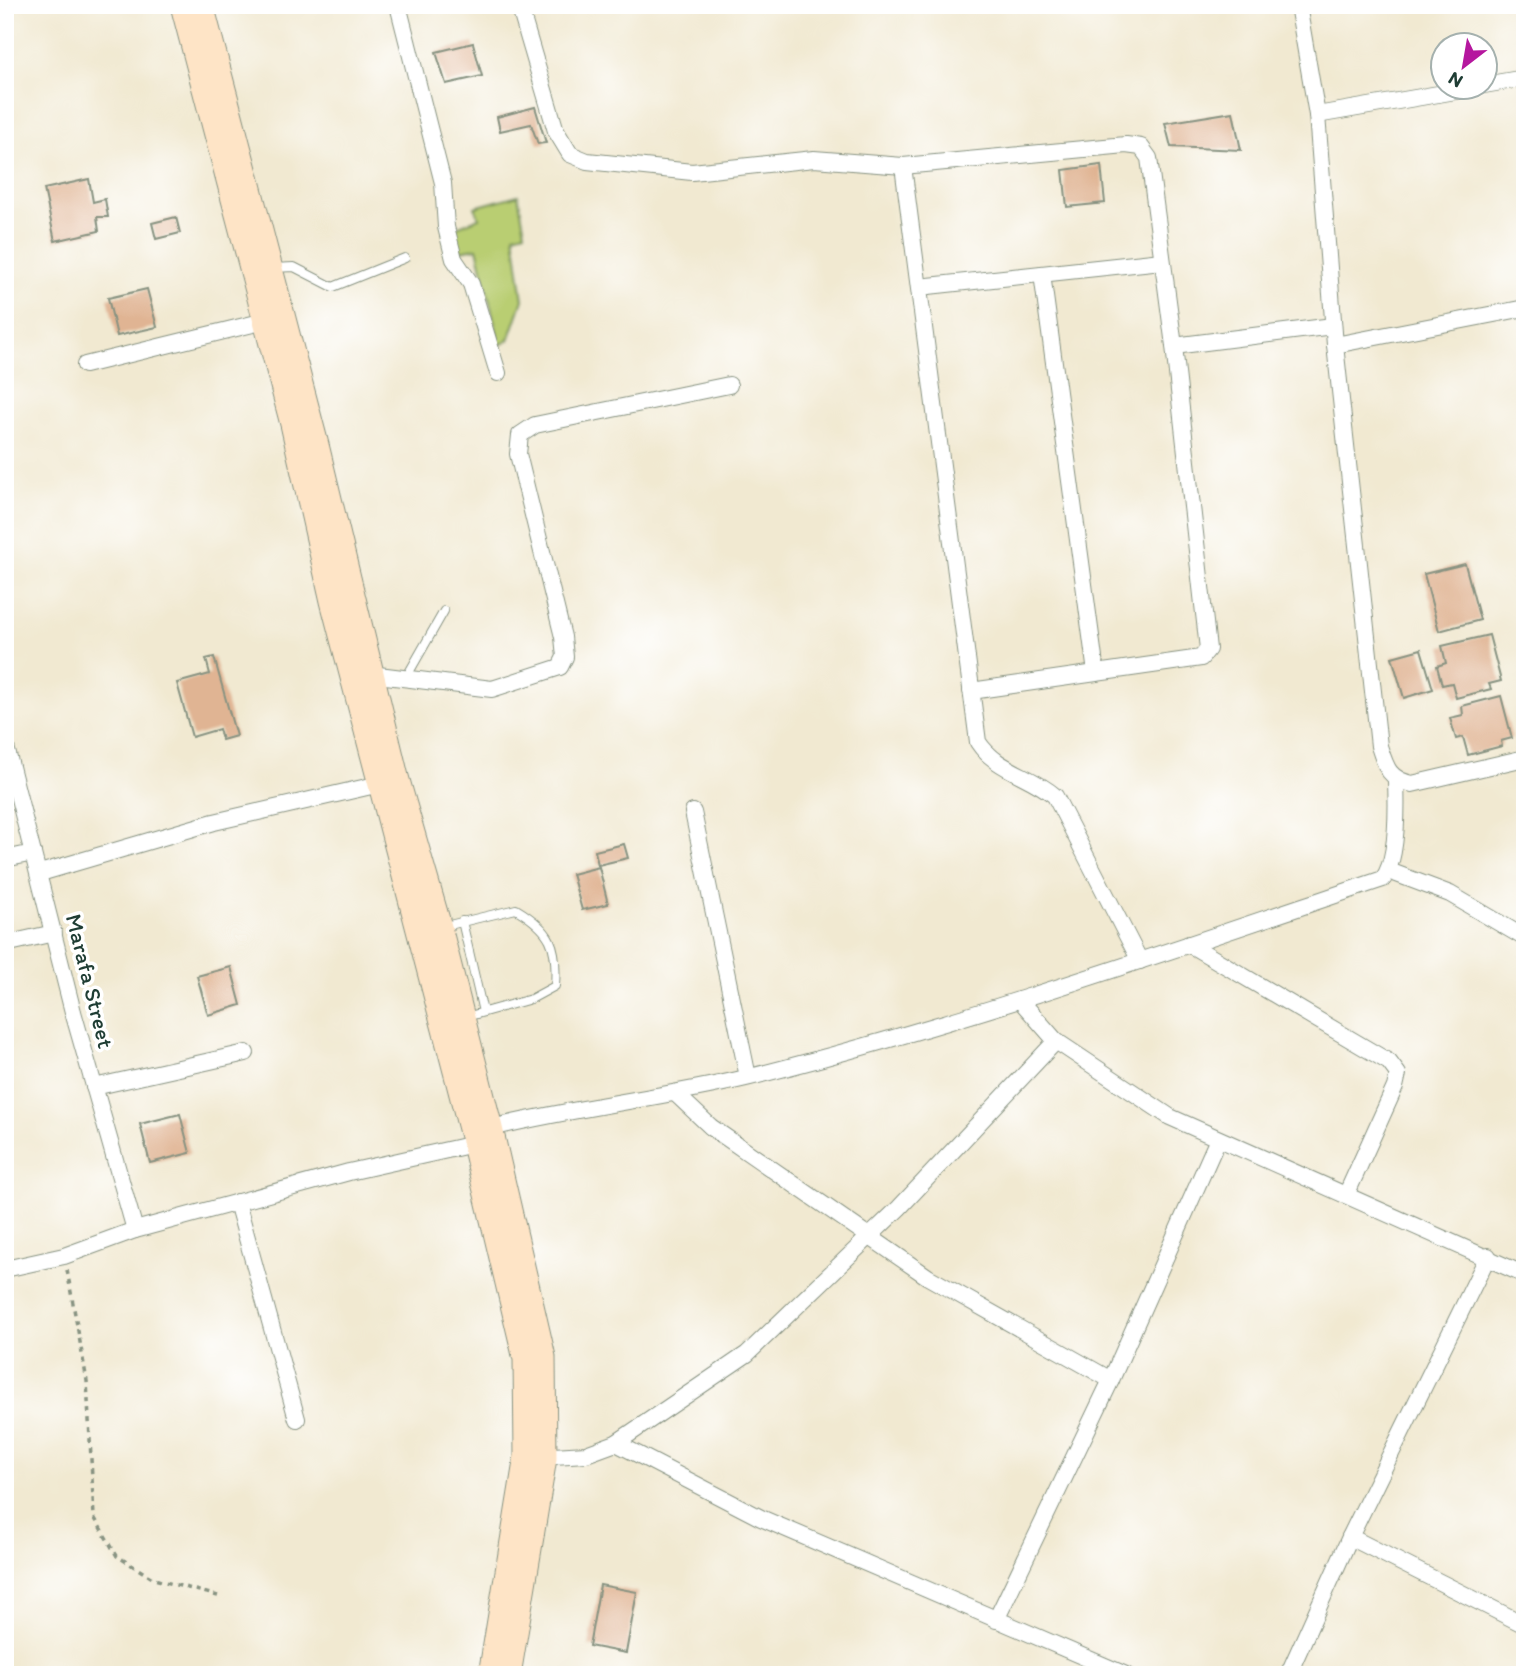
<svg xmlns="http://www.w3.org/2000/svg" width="1530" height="1680" viewBox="0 0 1530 1680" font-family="Itim,sans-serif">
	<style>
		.green { fill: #b9ce72; stroke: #6c8653; stroke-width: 2 }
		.building { fill: #e0b493 }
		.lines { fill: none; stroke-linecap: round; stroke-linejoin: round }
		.lane-casing { stroke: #889382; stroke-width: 10 }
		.street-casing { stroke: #889382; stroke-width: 18 }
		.secondary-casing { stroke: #889382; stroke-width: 25 }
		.path { stroke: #889382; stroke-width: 3.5; stroke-dasharray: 5 5; stroke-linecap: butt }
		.lane { stroke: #fff; stroke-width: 8 }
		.street { stroke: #fff; stroke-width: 16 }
		.secondary { stroke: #fee4c6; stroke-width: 23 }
		.labels { text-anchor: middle; stroke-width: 7; stroke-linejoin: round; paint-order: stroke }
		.street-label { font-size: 23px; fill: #1f3d34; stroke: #fff }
	</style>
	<rect width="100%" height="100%" fill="#fff"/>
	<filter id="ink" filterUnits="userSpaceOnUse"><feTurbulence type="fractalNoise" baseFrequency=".0143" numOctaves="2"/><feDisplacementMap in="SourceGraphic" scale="14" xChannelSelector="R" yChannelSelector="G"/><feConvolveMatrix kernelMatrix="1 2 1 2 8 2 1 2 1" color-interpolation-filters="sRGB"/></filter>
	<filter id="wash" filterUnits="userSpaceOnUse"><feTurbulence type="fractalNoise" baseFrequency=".00686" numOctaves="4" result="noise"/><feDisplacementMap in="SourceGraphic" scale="28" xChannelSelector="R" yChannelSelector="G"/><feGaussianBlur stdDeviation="1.57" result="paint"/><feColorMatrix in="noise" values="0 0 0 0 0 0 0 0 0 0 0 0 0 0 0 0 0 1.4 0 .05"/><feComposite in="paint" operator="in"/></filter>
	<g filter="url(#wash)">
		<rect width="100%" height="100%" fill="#f1e9d1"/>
		<polygon class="green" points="518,195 525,232 514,235 523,300 509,340 500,345 477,248 454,252 449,230 479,218 475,207"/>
		<g id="blocks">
			<g class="building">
				<polygon points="473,43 482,76 446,84 436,52"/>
				<polygon points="535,107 546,143 538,144 531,124 500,131 497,117"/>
				<polygon points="1233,112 1241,150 1171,147 1165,123"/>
				<polygon points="1101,165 1105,203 1067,207 1063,170"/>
				<polygon points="89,179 93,202 105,199 108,217 97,217 99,231 55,241 44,189"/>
				<polygon points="176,217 180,233 156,239 152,223"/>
				<polygon points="147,289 157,327 117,336 108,298"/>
				<polygon points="1465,564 1480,620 1439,631 1424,574"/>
				<polygon points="1489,635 1501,681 1489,684 1491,689 1456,698 1452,683 1442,685 1437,666 1446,663 1442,646"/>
				<polygon points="1421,649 1433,689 1404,698 1392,657"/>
				<polygon points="214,657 236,736 222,740 219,729 192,737 177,683 210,674 206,659"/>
				<polygon points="1501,696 1512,738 1501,741 1502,746 1468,755 1463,737 1456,739 1450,718 1463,715 1462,706"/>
				<polygon points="624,844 628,858 598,865 595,851"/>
				<polygon points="599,867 608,904 582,910 572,874"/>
				<polygon points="231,967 241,1005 208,1015 197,976"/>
				<polygon points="180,1114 190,1153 150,1163 140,1124"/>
				<polygon points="600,1585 637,1592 626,1653 589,1646"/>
			</g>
		</g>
	</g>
	<g filter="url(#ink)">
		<use href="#blocks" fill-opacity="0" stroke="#889382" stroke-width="2"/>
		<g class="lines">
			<defs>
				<g id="lane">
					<polyline points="273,268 294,267 333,287 405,258"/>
					<polyline points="407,676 444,611"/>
					<polyline points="462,921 483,1012"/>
					<path d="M441 927 516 909C551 930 558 945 555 986L531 999 466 1017"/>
				</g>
				<g id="street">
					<polyline points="398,5 443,183 446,227 454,259 471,284 498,373"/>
					<polyline points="519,5 556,131 570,154 587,161 692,172 814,159 903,166 1126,145 1141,147 1149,158 1174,346 1208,649 1201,658 971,691"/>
					<path d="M1298 5 1317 115 1335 345 1379 746C1386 768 1389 779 1412 784L1525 758"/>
					<polyline points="1484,85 1525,78"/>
					<polyline points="1317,115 1473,88"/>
					<path d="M903 166 978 742C997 771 1029 774 1055 796L1140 961"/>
					<polyline points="1042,274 1096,673"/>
					<polyline points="919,287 1162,261"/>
					<polyline points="1335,345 1525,308"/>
					<polyline points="1174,346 1333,326"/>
					<polyline points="85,365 265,321"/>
					<polyline points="370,674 492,689 560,667 565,657 563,637 518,454 520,435 535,425 729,385"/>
					<polyline points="5,743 73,1012 135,1230"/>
					<polyline points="693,812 748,1077"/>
					<polyline points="5,859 33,853"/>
					<polyline points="1389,871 1450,894 1525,938"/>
					<polyline points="40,873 214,822 380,784"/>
					<polyline points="5,944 54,933"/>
					<polyline points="1189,944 1389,1062 1398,1074 1395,1087 1347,1193"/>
					<polyline points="1020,1000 1056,1041 1170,1117 1525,1275"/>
					<polyline points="94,1087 246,1053"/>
					<polyline points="676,1094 711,1127 928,1277 1111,1380"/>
					<path d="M491 1128C576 1107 662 1098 746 1078 962 1024 1172 950 1383 879 1398 859 1397 806 1396 781"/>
					<polyline points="237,1202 297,1419"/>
					<polyline points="5,1269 64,1256 135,1230 349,1172 474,1144"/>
					<polyline points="616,1443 761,1518 1126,1675"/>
					<polyline points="537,1457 586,1454 616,1443 747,1354 899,1208 1056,1041"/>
					<polyline points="1350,1537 1525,1625"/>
					<polyline points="996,1620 1111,1380 1218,1139"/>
					<polyline points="1288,1675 1350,1537 1488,1256"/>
				</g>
				<g id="secondary">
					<polyline points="182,5 292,424 332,601 474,1144 525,1359 526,1456 490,1675"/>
					<polyline points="202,5 317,445 397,777 440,927 491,1128 544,1357 545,1458 509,1675"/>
				</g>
			</defs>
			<use href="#lane" class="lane-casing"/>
			<use href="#street" class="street-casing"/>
			<use href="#secondary" class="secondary-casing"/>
			<polyline class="path" points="67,1270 87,1381 94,1517 117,1556 154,1579 218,1596"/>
			<use href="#lane" class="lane"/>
			<use href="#street" class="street"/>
			<use href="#secondary" class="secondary"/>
		</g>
	</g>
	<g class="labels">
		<g class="street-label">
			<text transform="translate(90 981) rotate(76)" y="8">Marafa Street</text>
		</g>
	</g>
	<rect width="1530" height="1680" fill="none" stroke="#fff" stroke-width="28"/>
	<g transform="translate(1464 66) rotate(211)"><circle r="33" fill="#ffffff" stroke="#a5b1ae" stroke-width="2"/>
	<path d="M0-5L12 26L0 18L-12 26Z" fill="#b5179e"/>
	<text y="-10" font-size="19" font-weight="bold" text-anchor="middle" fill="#1f3d34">N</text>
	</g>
</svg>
